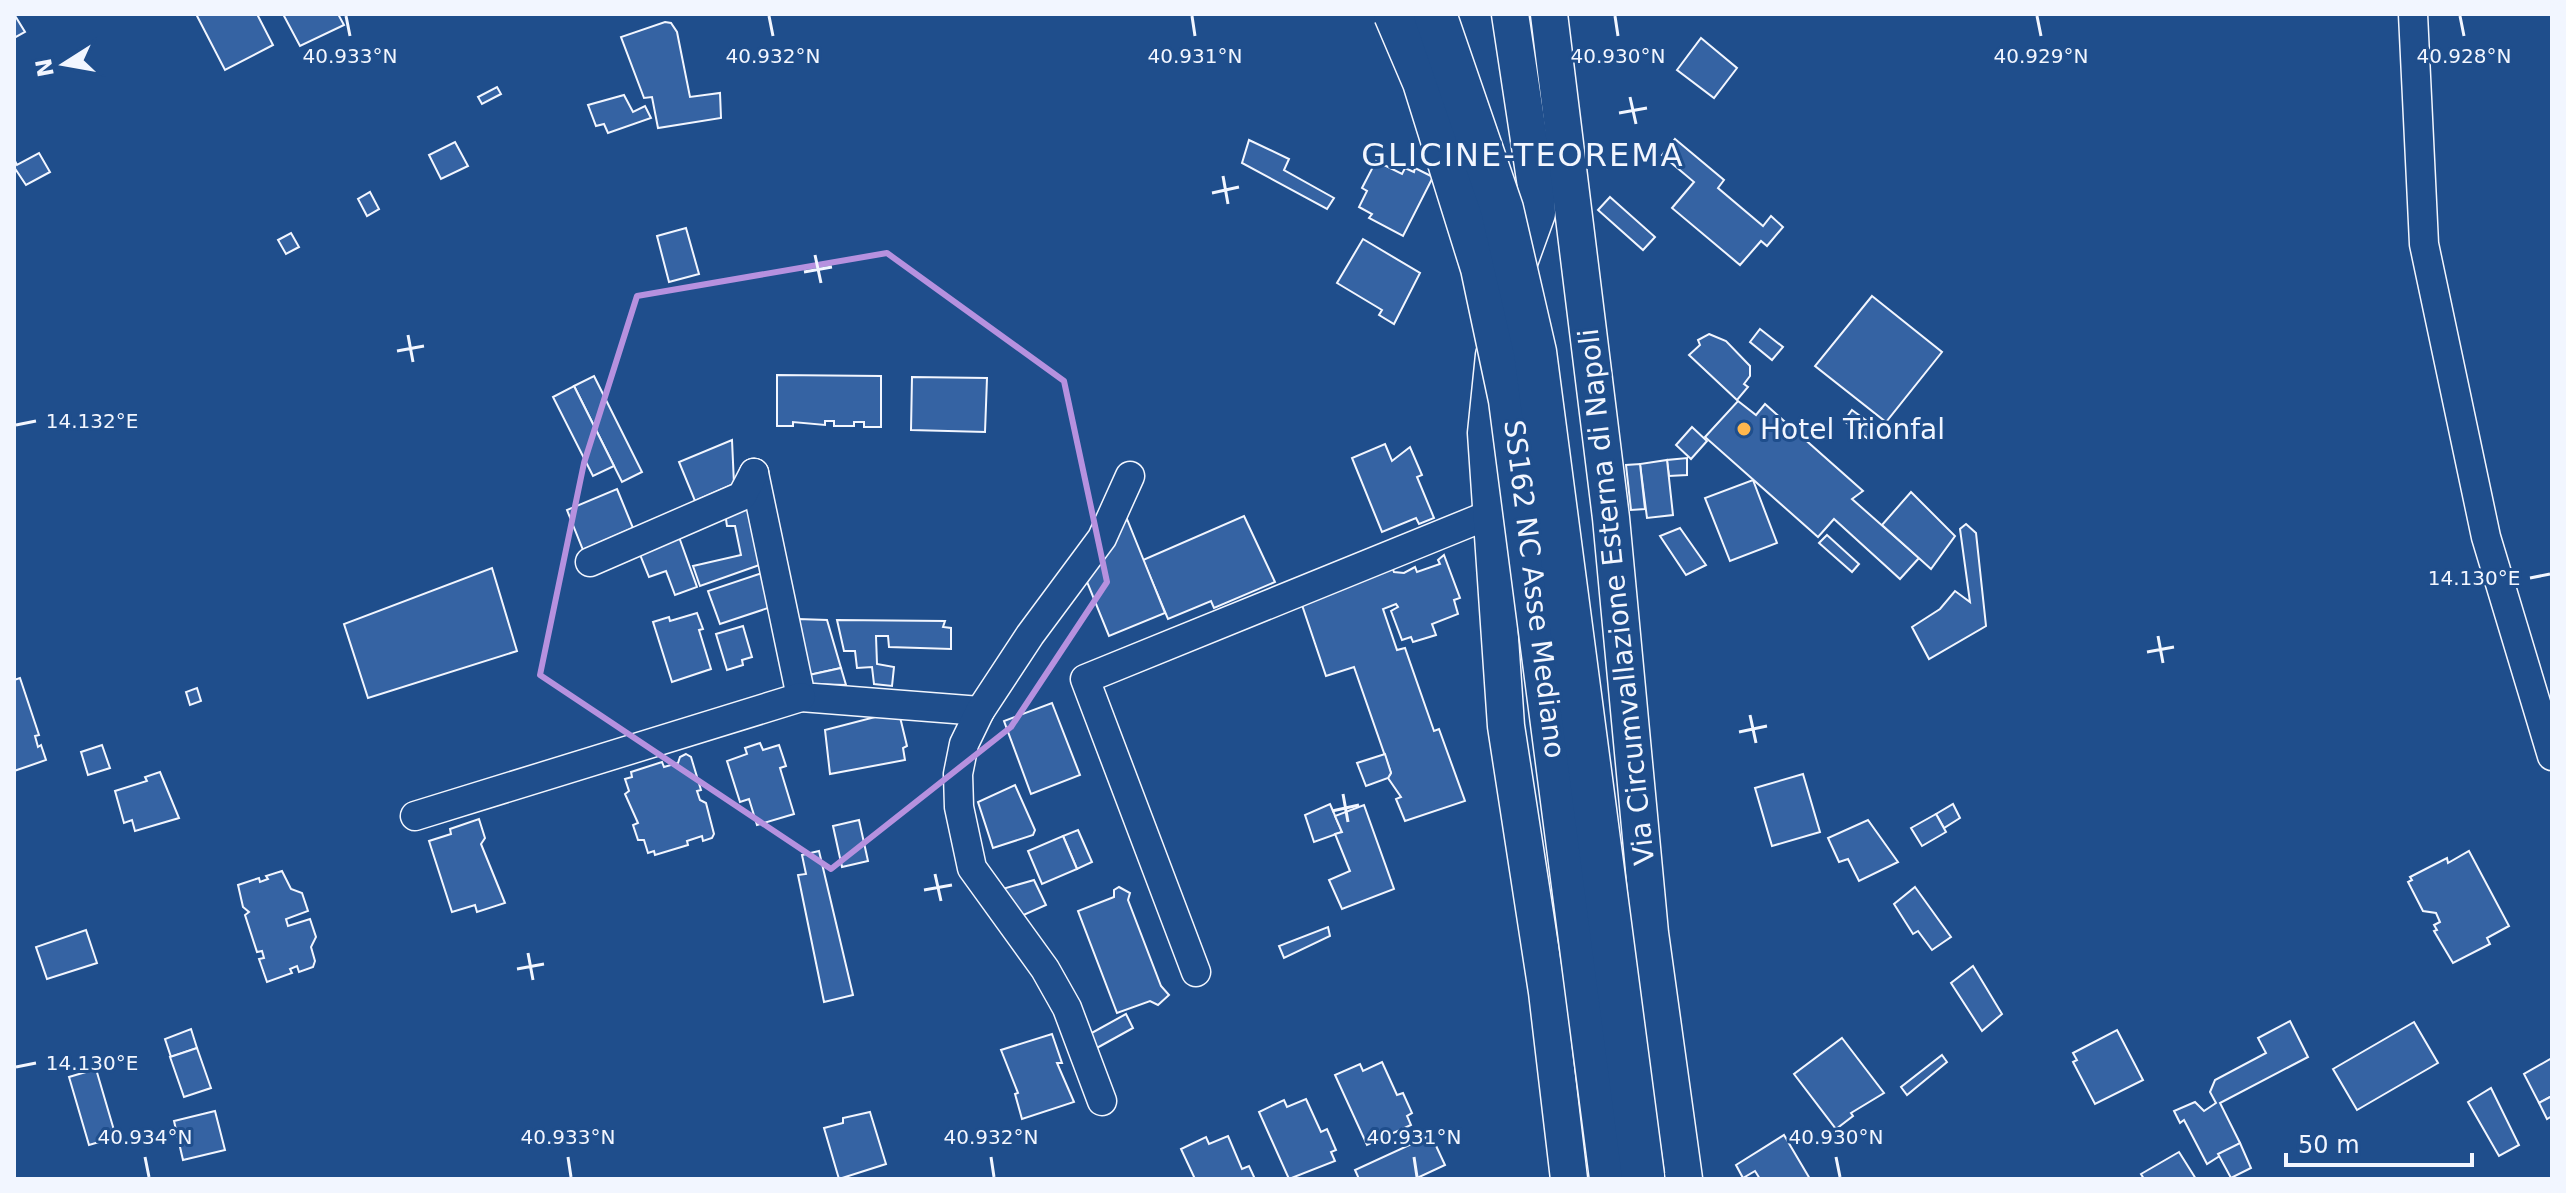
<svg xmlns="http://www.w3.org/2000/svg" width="2566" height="1193" viewBox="0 0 2566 1193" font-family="'DejaVu Sans',sans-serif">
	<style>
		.building { fill: #3563a3; stroke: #f2f6ff; stroke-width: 2 }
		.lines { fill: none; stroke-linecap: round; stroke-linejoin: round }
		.minor-casing { stroke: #f2f6ff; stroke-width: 31 }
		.major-casing { stroke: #f2f6ff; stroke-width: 39 }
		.minor { stroke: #1f4e8c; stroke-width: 28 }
		.major { stroke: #1f4e8c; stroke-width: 36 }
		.highway-bridge-casing { stroke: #f2f6ff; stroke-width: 45; stroke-linecap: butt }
		.highway-bridge { stroke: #1f4e8c; stroke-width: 42 }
		.marked { fill: none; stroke: #b691df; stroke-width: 6; stroke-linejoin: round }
		.ticks { fill: none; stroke: #f2f6ff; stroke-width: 3 }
		.poi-dot { fill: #ffb74d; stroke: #1f4e8c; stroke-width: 3 }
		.labels { text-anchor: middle; stroke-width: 6; stroke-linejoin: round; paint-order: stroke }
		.poi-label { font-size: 28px; fill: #f2f6ff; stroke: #1f4e8c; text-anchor: start }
		.street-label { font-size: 28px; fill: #f2f6ff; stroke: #1f4e8c }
		.quarter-label { font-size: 32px; letter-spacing: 2px; fill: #f2f6ff; stroke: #1f4e8c }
		.ticks-label { font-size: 20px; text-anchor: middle; fill: #f2f6ff; stroke: #1f4e8c; stroke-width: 6; stroke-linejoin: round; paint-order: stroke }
	</style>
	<rect width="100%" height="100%" fill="#1f4e8c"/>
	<g class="building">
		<polygon points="14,14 25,32 14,38"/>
		<polygon points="196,14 257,14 273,45 225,70"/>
		<polygon points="283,14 338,14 344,25 300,46"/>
		<polygon points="665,22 671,23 677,32 690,97 720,93 721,118 658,128 652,97 644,98 621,37"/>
		<polygon points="1701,38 1737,68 1714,98 1677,70"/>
		<polygon points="497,87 501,94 482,104 478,97"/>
		<polygon points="624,95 633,112 645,106 651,118 608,133 604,124 596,126 588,105"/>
		<polygon points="1675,139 1724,180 1718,188 1763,226 1771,216 1783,227 1767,246 1761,241 1740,265 1672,208 1694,182 1662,155"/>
		<polygon points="1249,140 1289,159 1284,170 1334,198 1327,209 1242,163"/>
		<polygon points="455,142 468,166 441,179 429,155"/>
		<polygon points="39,153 50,172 26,185 14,167 14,159 17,165"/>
		<polygon points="1376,161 1402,174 1405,168 1414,172 1415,168 1433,177 1403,236 1369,218 1372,214 1359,207 1367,191 1362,188"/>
		<polygon points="370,192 379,209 367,216 358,199"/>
		<polygon points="1610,197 1655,237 1643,250 1598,210"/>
		<polygon points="686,228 699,274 669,282 657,236"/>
		<polygon points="291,233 299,247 286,254 278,240"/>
		<polygon points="1363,239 1420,273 1394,324 1379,315 1382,310 1337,283"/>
		<polygon points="1872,296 1942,352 1886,422 1815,366"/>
		<polygon points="1760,329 1783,347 1772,360 1750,342"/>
		<polygon points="1709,334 1726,341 1750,366 1750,376 1744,384 1748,387 1737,400 1689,355 1700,345 1698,340"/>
		<polygon points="777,375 881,376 881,427 864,427 864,422 854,422 854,426 834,426 834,421 825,421 825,425 793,422 793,426 777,426"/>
		<polygon points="594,376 642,472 622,482 574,386"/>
		<polygon points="912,377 987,378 985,432 911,430"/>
		<polygon points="574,386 614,466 593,476 553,397"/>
		<polygon points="1738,401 1756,415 1765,404 1863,491 1852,499 1919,558 1900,579 1834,519 1818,537 1705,437"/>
		<polygon points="1852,410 1875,427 1867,438 1844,421"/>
		<polygon points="1692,427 1707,441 1691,459 1676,445"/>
		<polygon points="732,440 734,484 695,501 679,462"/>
		<polygon points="1385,444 1392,461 1410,447 1422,475 1417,477 1434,518 1419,524 1416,518 1382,532 1352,458"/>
		<polygon points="1687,458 1687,475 1669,476 1667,460"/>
		<polygon points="1667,460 1673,515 1647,518 1640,464"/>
		<polygon points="1640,464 1645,509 1631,510 1626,465"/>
		<polygon points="1753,480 1777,543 1730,561 1705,498"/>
		<polygon points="617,489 633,528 583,550 567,510"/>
		<polygon points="1911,492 1955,536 1931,569 1882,525"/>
		<polygon points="754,495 768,562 700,586 693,566 741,555 735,526 727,526 725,513"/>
		<polygon points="1244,516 1275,582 1214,608 1211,601 1168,619 1143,560"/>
		<polygon points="1127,519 1165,613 1109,636 1085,577"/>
		<polygon points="1966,524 1976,533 1986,626 1929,659 1912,627 1940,609 1955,591 1970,602 1960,529"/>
		<polygon points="1680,528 1706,565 1686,575 1660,536"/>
		<polygon points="1827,535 1859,564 1852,572 1819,543"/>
		<polygon points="679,537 697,587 675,595 666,571 649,577 639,552"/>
		<polygon points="1444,555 1460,598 1454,600 1458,614 1432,624 1436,635 1413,642 1411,637 1402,640 1391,611 1398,607 1396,604 1383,609 1397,650 1405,648 1434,731 1439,729 1465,801 1405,821 1396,799 1401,797 1388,778 1391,773 1354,667 1326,676 1301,602 1391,564 1394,572 1404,573 1415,567 1417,572 1440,564 1438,560"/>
		<polygon points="492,568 517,651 368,698 344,624"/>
		<polygon points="762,573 774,606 720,624 708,591"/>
		<polygon points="697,613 703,629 699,630 711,669 672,682 653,622 669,617 670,621"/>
		<polygon points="798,619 827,620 841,668 809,675"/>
		<polygon points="837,620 945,621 943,627 951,628 951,649 889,647 888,636 876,636 877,664 894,667 892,686 874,684 872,667 857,668 855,651 844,651"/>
		<polygon points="743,626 752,657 742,660 743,665 727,670 716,634"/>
		<polygon points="841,668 846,685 811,684 809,675"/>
		<polygon points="20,678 39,735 35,736 38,747 41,745 46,760 14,771 14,680"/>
		<polygon points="197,688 201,701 190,705 186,692"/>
		<polygon points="1052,703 1080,775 1031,794 1004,721"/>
		<polygon points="879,716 900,717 907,746 903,748 905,760 830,774 825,730"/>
		<polygon points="760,743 763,750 779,745 786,766 780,768 794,814 757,825 749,799 740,802 727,761 747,754 745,748"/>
		<polygon points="102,745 110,768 88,775 81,752"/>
		<polygon points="686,754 691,757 701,790 697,791 700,800 706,803 714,834 712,838 703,841 702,836 687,841 688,845 655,855 654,851 648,853 644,840 638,840 633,825 638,823 625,794 629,791 625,779 632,777 631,772 662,762 664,767 678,763 680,757"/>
		<polygon points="1385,754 1391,773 1388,778 1366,786 1357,763"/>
		<polygon points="160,772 179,818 135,831 132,820 124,823 115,791 147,781 145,777"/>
		<polygon points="1803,774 1820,832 1772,846 1755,788"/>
		<polygon points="1015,785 1035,830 1033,835 993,848 978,802"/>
		<polygon points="1330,804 1342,832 1314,842 1305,815"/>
		<polygon points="1953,804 1960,818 1944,828 1936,814"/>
		<polygon points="1364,805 1394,889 1342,909 1329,880 1350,871 1335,834 1342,832 1335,816"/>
		<polygon points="1936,814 1946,832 1922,846 1911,828"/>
		<polygon points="479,819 485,838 481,844 505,903 477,912 475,905 452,912 429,841 451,834 450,829"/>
		<polygon points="859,820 868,861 842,867 833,826"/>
		<polygon points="1868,820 1898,862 1859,881 1848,859 1839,862 1828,838"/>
		<polygon points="1078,830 1092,862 1077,869 1063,836"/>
		<polygon points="1063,836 1077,869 1042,884 1028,851"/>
		<polygon points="819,851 853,995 824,1002 798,875 806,874 802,855"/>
		<polygon points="2469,851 2509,926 2487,938 2490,944 2453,963 2434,931 2437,930 2434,925 2440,922 2436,913 2423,911 2408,882 2412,880 2410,877 2447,858 2448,863"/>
		<polygon points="282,871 291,889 302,893 308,911 286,919 288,926 310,919 316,937 311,947 315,961 313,967 299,972 297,966 290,969 292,973 267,982 259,959 264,958 262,951 257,952 245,915 249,912 243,907 238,885 259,878 260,882 268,879 266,876"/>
		<polygon points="1034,880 1046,905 1019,917 999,890"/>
		<polygon points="1119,887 1130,893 1128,900 1161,986 1169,995 1158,1005 1150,1001 1117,1013 1078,911 1114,897 1114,890"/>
		<polygon points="1915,887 1951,937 1932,950 1918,931 1913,934 1894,904"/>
		<polygon points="1328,927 1330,936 1284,958 1279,946"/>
		<polygon points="86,930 97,963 47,979 36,947"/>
		<polygon points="1973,966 2002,1014 1982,1031 1951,983"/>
		<polygon points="1126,1014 1133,1028 1095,1049 1088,1035"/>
		<polygon points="2290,1021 2308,1057 2220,1103 2240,1143 2207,1164 2184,1120 2180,1123 2174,1111 2195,1102 2204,1111 2216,1103 2210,1092 2215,1080 2266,1053 2258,1038"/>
		<polygon points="2414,1022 2438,1063 2357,1110 2333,1069"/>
		<polygon points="191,1029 197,1048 171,1057 165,1039"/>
		<polygon points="2117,1030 2143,1080 2095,1104 2073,1062 2077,1060 2073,1053"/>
		<polygon points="1052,1034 1062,1063 1057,1063 1074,1102 1022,1119 1015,1094 1018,1093 1001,1050"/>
		<polygon points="1842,1038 1884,1093 1851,1113 1853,1116 1836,1129 1794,1074"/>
		<polygon points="197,1048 211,1088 184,1097 170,1057"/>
		<polygon points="1942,1055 1947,1062 1907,1095 1901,1087"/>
		<polygon points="2552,1058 2552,1096 2539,1103 2524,1074"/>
		<polygon points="1382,1062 1397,1095 1403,1093 1412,1113 1407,1116 1411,1125 1367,1145 1335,1075 1360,1064 1363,1071"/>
		<polygon points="96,1069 116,1137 89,1145 69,1077"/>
		<polygon points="2491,1088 2519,1145 2499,1156 2468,1102"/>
		<polygon points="2552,1096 2552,1116 2547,1119 2539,1103"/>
		<polygon points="1306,1099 1321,1132 1327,1129 1336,1150 1331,1152 1335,1161 1289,1179 1259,1112 1284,1100 1287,1107"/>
		<polygon points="215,1111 225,1150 183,1160 174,1121"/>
		<polygon points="870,1112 886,1164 839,1179 824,1128 843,1123 843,1118"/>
		<polygon points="1431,1135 1445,1165 1415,1179 1359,1179 1355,1170"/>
		<polygon points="1784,1135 1810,1179 1760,1179 1755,1171 1743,1178 1736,1165"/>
		<polygon points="1228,1136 1242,1169 1249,1166 1255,1179 1195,1179 1181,1149 1206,1137 1209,1144"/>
		<polygon points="2240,1143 2251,1168 2231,1178 2218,1154"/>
		<polygon points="2179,1152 2196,1179 2144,1179 2141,1174"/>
	</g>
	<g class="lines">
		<defs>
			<g id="minor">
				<polyline points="2413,14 2424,244 2486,537 2552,756"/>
				<polyline points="754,473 801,697 980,711"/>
				<polyline points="590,562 742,496 754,473"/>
				<polyline points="415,816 801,697"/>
				<polyline points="1196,972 1085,679 1491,514"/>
				<polyline points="1102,1101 1067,1008 1045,969 972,868 959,807 958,774 964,744 980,711 1030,635 1102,538 1130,476"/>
			</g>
			<g id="major">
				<polyline points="1510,14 1536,186 1537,213 1512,282"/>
				<polyline points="1549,14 1611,518 1650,933 1684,1179"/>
				<polyline points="1494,355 1486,433 1506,726 1547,992 1569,1179"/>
			</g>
		</defs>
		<use href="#minor" class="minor-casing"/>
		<use href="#major" class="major-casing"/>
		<use href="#minor" class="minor"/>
		<use href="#major" class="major"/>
		<defs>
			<g id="highway-bridge">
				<polyline points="1395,14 1424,82 1482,268 1510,400 1611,1178"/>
				<polyline points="1435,14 1502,209 1535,352 1643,1176"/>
			</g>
		</defs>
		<use href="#highway-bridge" class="highway-bridge-casing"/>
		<use href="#highway-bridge" class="highway-bridge"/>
	</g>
	<path class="marked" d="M887 253 1064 381 1107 582 1011 727 831 869 540 675 584 463 637 296Z"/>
	<path class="ticks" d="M346 16 350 36M769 16 773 36M1192 16 1195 36M1615 16 1618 36M2037 16 2041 36M2460 16 2464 36M1630 97 1636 124M1619 113 1647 108M1223 176 1228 204M1212 193 1239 187M815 255 821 283M804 272 832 267M408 335 413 362M397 351 424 346M16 425 36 421M2530 578 2550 574M2158 636 2163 663M2147 652 2174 647M1750 715 1756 743M1739 732 1767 726M1343 794 1348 822M1332 811 1359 805M935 874 941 901M924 890 952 885M528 953 533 980M517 969 544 964M16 1067 36 1063M145 1157 149 1177M568 1157 571 1177M991 1157 994 1177M1414 1157 1417 1177M1836 1157 1840 1177"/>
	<circle class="poi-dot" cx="1744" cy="429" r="8"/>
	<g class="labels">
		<g class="poi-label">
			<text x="1760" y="439">Hotel Trionfal</text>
		</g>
		<g class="street-label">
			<text transform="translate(1535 589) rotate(83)" y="10">SS162 NC Asse Mediano</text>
			<text transform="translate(1616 597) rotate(-96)" y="10">Via Circumvallazione Esterna di Napoli</text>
		</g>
		<g class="quarter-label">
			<text x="1523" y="166">GLICINE-TEOREMA</text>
		</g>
	</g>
	<g class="ticks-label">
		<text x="350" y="63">40.933°N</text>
		<text x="773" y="63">40.932°N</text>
		<text x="1195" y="63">40.931°N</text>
		<text x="1618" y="63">40.930°N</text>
		<text x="2041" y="63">40.929°N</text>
		<text x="2464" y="63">40.928°N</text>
		<text x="92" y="428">14.132°E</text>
		<text x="2474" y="585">14.130°E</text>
		<text x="92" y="1070">14.130°E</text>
		<text x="145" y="1144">40.934°N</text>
		<text x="568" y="1144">40.933°N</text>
		<text x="991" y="1144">40.932°N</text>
		<text x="1414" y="1144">40.931°N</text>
		<text x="1836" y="1144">40.930°N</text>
	</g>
	<rect width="2566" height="1193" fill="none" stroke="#f2f6ff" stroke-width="32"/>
	<g transform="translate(64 64) rotate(259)" stroke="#1f4e8c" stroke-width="6" paint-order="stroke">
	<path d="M0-6L14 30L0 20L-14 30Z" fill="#f2f6ff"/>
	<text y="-12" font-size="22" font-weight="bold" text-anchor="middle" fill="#f2f6ff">N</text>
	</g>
	<path d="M2286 1153v12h186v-12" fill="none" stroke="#f2f6ff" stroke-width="4"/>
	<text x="2298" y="1153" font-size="24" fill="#f2f6ff" stroke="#1f4e8c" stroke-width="6" paint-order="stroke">50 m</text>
</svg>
